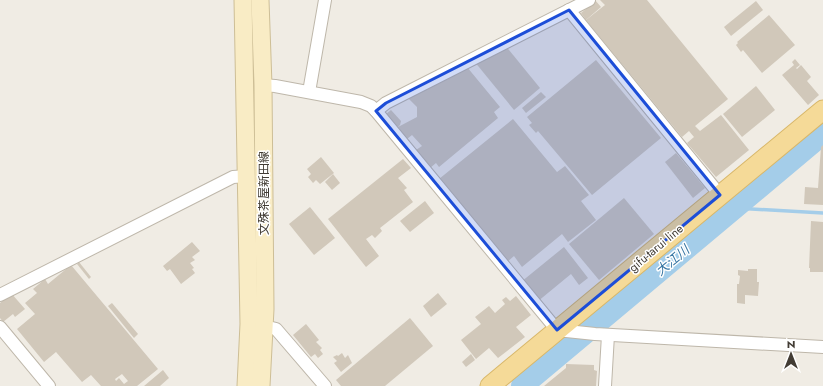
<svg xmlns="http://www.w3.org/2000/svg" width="823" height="386" viewBox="0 0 823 386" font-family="Jost,'Noto Sans JP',sans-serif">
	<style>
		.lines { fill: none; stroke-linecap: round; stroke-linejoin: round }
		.stream { stroke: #a4cde9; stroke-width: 3.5 }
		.river { stroke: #a4cde9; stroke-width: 22 }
		.building { fill: #d1c8ba; fill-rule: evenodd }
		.street-casing { stroke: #beb7aa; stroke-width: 14 }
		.secondary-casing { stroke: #cdbe96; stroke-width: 19 }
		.primary-casing { stroke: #d8b76a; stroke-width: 21 }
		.street { stroke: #fff; stroke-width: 12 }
		.secondary { stroke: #f9ecc5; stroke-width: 17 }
		.primary { stroke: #f5da98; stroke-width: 19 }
		.marked { fill: #1d4ed8; fill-opacity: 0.2; stroke: #1d4ed8; stroke-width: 3; stroke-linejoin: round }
		.labels { text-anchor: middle; stroke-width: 3; stroke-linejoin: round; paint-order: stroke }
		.street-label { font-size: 12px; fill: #423c34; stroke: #fff }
		.water-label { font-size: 13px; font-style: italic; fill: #3876a3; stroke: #fff }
	</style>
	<rect width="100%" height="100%" fill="#f0ece4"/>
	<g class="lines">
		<polyline class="stream" points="735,208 823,213"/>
		<polyline class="river" points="522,386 823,134"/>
	</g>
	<g class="building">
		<polygon points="593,0 595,0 601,7 586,20 581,13 591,5"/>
		<polygon points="600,0 647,0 728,99 695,126 700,131 721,115 749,150 716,177 687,143 694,137 689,131 682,137 586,20 605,5"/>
		<polygon points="756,1 763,10 731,36 724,27"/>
		<polygon points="769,15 795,45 762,73 743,50 741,52 736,45 738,43 737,42"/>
		<polygon points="505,45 540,88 514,110 474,61"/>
		<polygon points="795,59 800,65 796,68 797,69 801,65 811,77 807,81 819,95 808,105 782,75 794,65 792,62"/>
		<polygon points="596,60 661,138 592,195 538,131 536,133 529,125 532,123 527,117"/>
		<polygon points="467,67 500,107 494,112 498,118 439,167 436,163 430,168 416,150 422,146 412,135 407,139 398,127 417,117 417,107 406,96"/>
		<polygon points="756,86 775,110 742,137 723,114"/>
		<polygon points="541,92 546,97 526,113 522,108"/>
		<polygon points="391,110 401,121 400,125 398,127 386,114"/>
		<polygon points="513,119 557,172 565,166 589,195 581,201 596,220 568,242 562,234 522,267 514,256 507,262 439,179"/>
		<polygon points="823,145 823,205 804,204 805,187 818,188 821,147"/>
		<polygon points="676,153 705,188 693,198 665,162"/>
		<polygon points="321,157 334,173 320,184 316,180 313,183 308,177 311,174 307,169"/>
		<polygon points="403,159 411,168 398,178 407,188 404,190 413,202 380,228 382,231 375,238 372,235 366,239 379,256 366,267 328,219"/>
		<polygon points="333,174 340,183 332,190 325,182"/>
		<polygon points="624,198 654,234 599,280 569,244"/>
		<polygon points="425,201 434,213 410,232 400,221"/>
		<polygon points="310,207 335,238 314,255 289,224"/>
		<polygon points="811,221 823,222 823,272 810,272 810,268 809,268"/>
		<polygon points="192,242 200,251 192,257 195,260 190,263 194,268 192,269 195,273 181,284 170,269 167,271 163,266"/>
		<polygon points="564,247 588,278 579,285 571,274 537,302 521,282"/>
		<polygon points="79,262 91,277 89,279 77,264"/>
		<path d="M71 265 158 369 137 386H101L91 375 82 382 56 352 44 362 17 329 35 314 25 303 37 293 33 289 45 279 48 284ZM122 374 128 381 124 384 119 378 116 381 115 379Z"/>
		<polygon points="748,269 757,269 757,282 759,282 758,296 745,295 745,304 737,303 737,284 739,284 740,276 738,275 738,270 748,271"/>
		<polygon points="11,293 25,309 15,317 13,314 3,322 0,318 0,303"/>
		<polygon points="438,293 447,304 431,317 423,306"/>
		<polygon points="516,296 531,315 516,327 525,337 498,358 489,348 476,359 461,340 481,324 475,317 489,306 495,313 505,304 502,300 506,297 510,301"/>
		<polygon points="112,303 138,334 134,338 108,306"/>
		<polygon points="410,318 433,346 385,386 341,386 336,380"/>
		<polygon points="306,324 319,340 316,342 322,348 320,350 323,354 318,358 315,354 311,357 293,335"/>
		<polygon points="342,353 345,358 348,355 352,363 341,372 334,363 337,361 333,357 337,355 338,356"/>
		<polygon points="471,354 475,360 466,367 462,362"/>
		<polygon points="566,364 594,365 594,370 597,371 596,386 544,386 566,368"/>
		<polygon points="163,370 169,378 160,386 144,386"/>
	</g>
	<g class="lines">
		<defs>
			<g id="street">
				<polyline points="569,10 720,195"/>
				<polyline points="263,85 275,86 361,102 371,106 376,111 557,330 595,334 823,347"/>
				<polyline points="309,92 325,0"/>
				<polyline points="376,111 386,103 589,0"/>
				<polyline points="0,295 233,177 247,176"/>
				<polyline points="264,326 276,329 325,386"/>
				<polyline points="0,327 49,386"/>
				<polyline points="605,386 608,335"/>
			</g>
			<g id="secondary">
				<polyline points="243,0 249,324 246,386"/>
				<polyline points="260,0 263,85 265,309 261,386"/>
			</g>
			<polyline id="primary" points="490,386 823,110"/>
		</defs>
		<use href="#street" class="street-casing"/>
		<use href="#secondary" class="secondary-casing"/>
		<use href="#primary" class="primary-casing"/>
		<use href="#street" class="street"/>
		<use href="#secondary" class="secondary"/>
		<use href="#primary" class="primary"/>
	</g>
	<path class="marked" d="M569 10 720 195 557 330 376 111 386 103Z"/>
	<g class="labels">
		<g class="street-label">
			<text transform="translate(264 193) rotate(-90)" y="4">文殊茶屋新田線</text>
			<text transform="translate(656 248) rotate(-40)" y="4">gifu-tarui line</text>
		</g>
		<g class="water-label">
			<text transform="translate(672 260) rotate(-40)" y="5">大江川</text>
		</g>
	</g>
	<g transform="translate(791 354)" stroke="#ffffff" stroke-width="3" paint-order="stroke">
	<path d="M0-3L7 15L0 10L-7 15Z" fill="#423c34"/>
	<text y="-6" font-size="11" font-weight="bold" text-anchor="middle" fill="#423c34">N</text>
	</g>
</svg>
